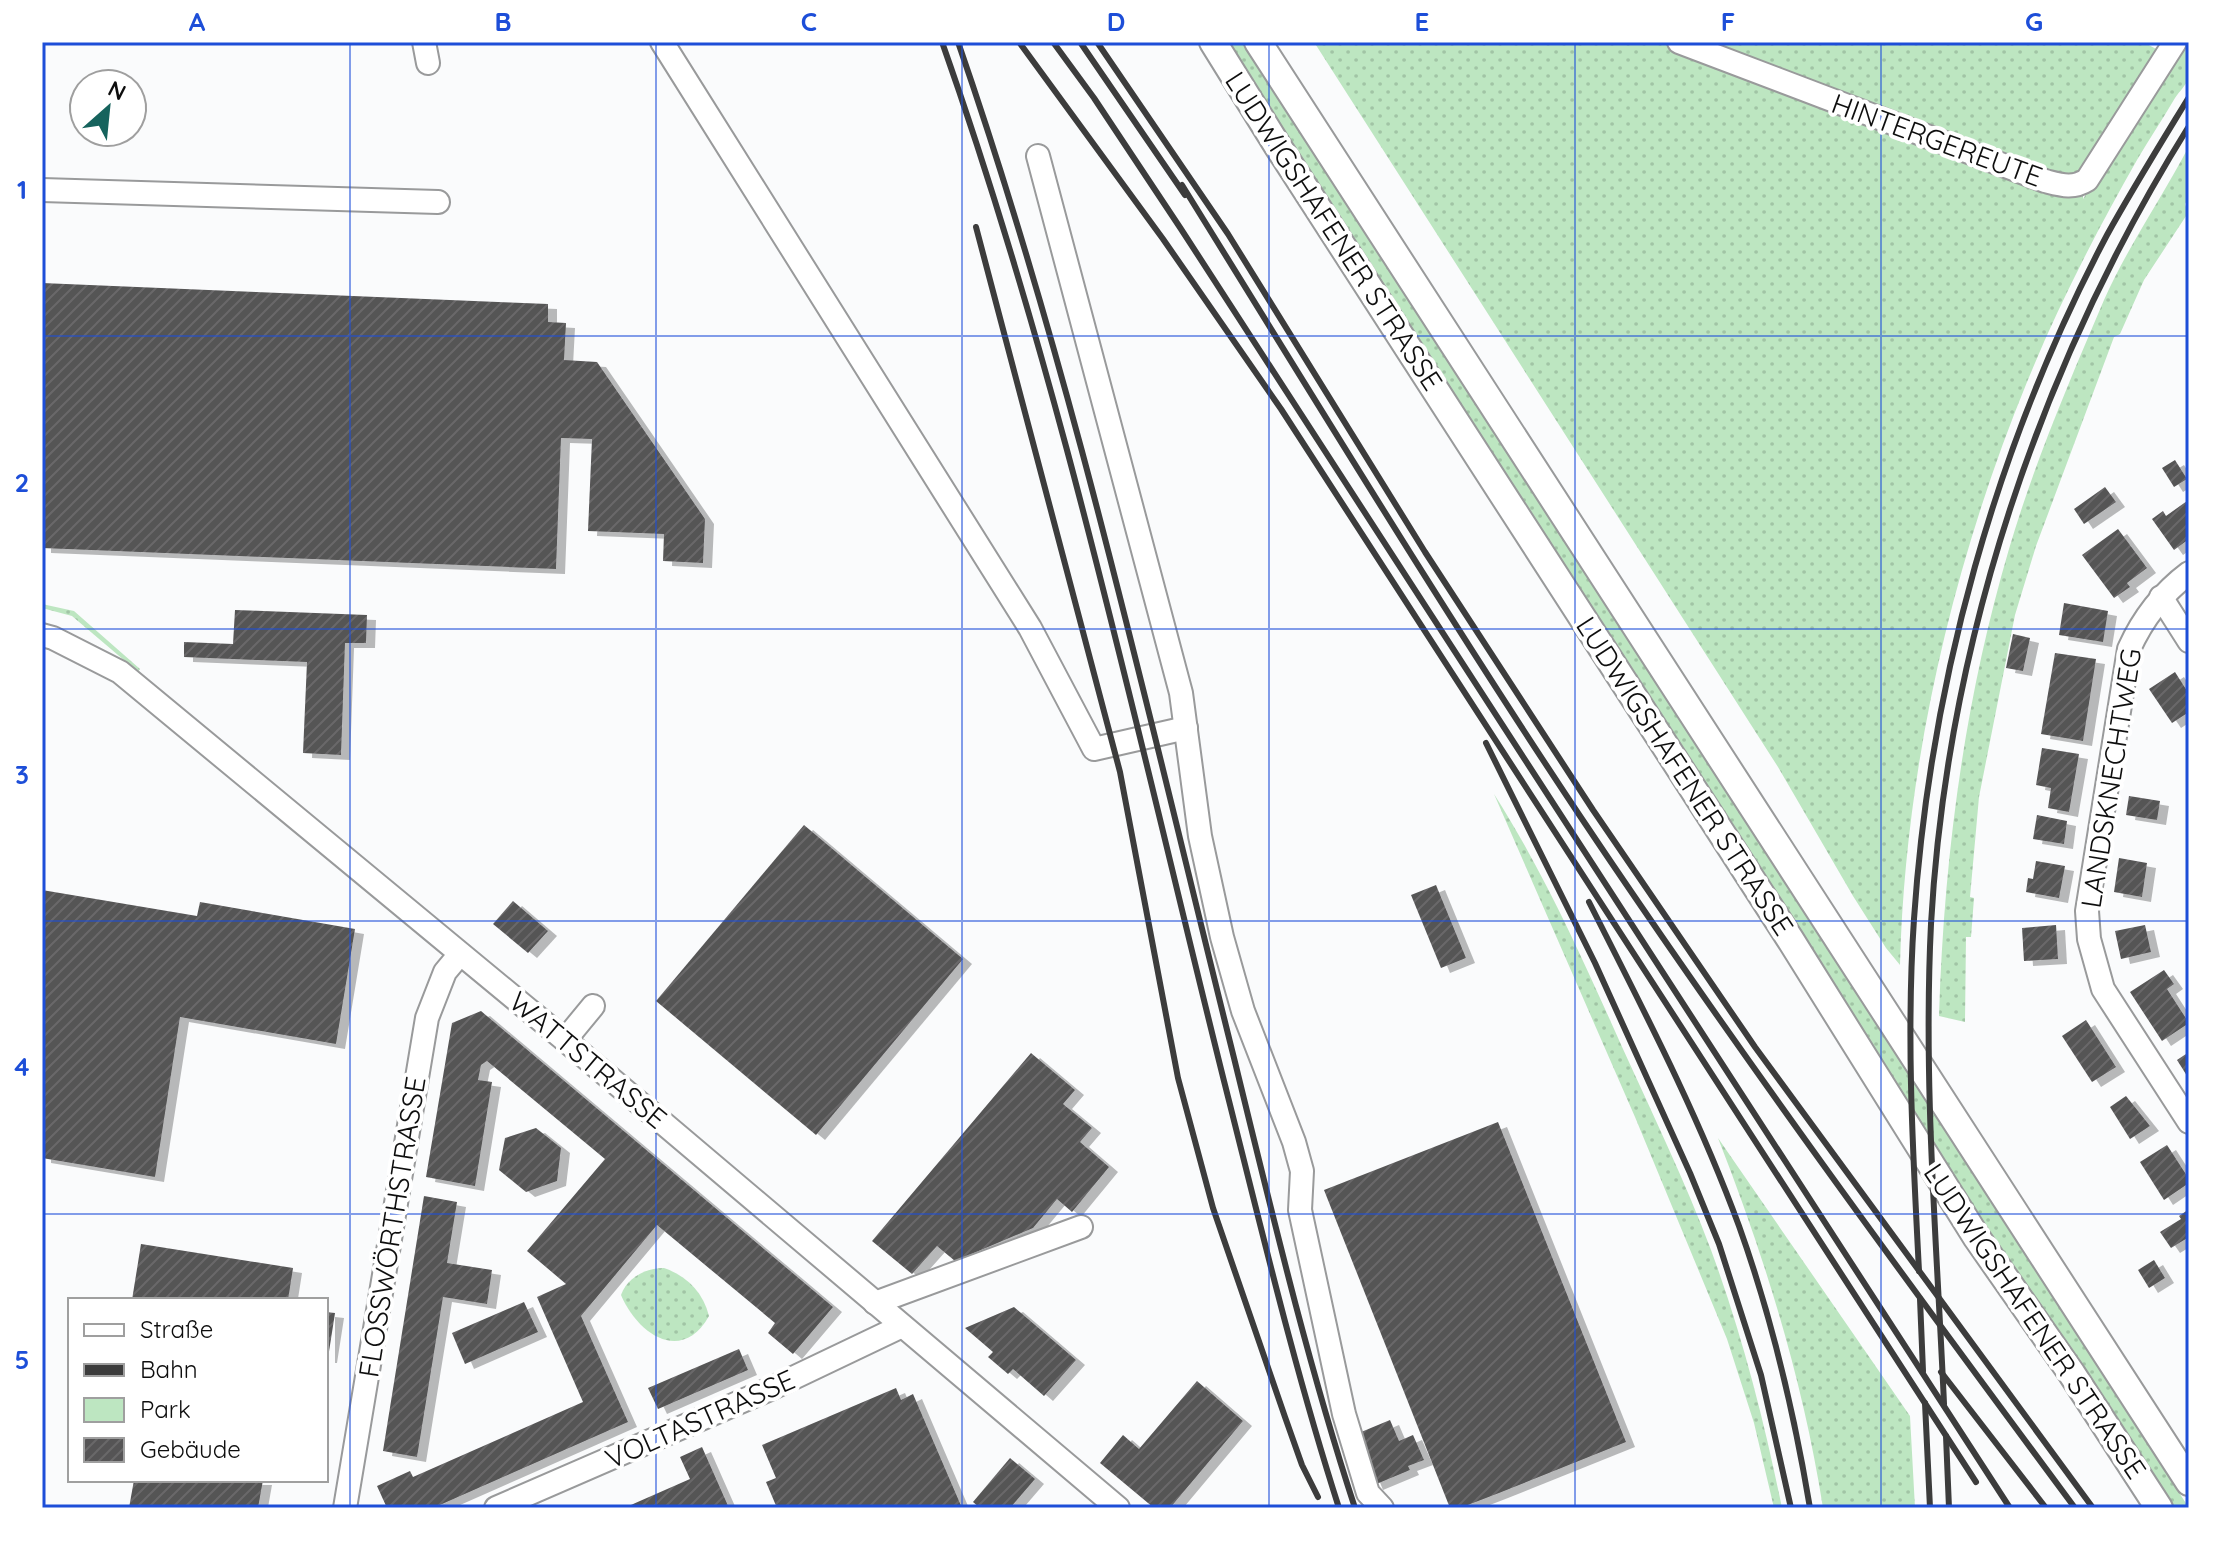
<svg xmlns="http://www.w3.org/2000/svg" width="2231" height="1550" viewBox="0 0 2231 1550" font-family="Quicksand,sans-serif">
	<style>
		.green { fill: url(#green-dots) }
		.building { fill: url(#building-hatch); filter: url(#shadow) }
		.lines { fill: none; stroke-linecap: round; stroke-linejoin: round }
		.minor-casing { stroke: #999a9b; stroke-width: 26 }
		.major-casing { stroke: #999a9b; stroke-width: 30 }
		.minor { stroke: #fff; stroke-width: 22 }
		.major { stroke: #fff; stroke-width: 26 }
		.rail { stroke: #3c3c3c; stroke-width: 6 }
		.grid { fill: none; stroke: #1d4ed8; stroke-width: 2; stroke-opacity: 0.55 }
		.labels { text-anchor: middle; stroke-width: 8; stroke-linejoin: round; paint-order: stroke }
		.street-label { font-size: 28px; fill: #0e0e0e; stroke: #fff }
		.neatline { fill: none; stroke: #1d4ed8; stroke-width: 3 }
		.grid-label { font-size: 26px; text-anchor: middle; font-weight: bold; fill: #1d4ed8 }
	</style>
	<defs>
		<pattern id="green-dots" width="8" height="8" patternUnits="userSpaceOnUse" patternTransform="scale(2)"><rect width="8" height="8" fill="#bde6c1"/><path d="M2 2h.1M6 6h.1" fill="none" stroke="#a1c4a5" stroke-width="1.8" stroke-linecap="round"/></pattern>
		<pattern id="building-hatch" width="6" height="6" patternUnits="userSpaceOnUse" patternTransform="scale(2)"><rect width="6" height="6" fill="#555455"/><path d="M-1 1l2-2M0 6l6-6M5 7l2-2" fill="none" stroke="#696869"/></pattern>
		<filter id="shadow"><feDropShadow dx="9" dy="5" stdDeviation="0" flood-color="#0004"/></filter>
	</defs>
	<rect width="100%" height="100%" fill="#fafbfc"/>
	<g class="green">
		<polygon points="1226,42 1244,42 2189,1508 2173,1508 2118,1420 2058,1336 1884,1068 1689,756"/>
		<path d="M1314 42H2148L2147 44 2158 50 2083 177V199L2181 42H2189C2189 52 2192 69 2189 78 2186 85 2179 92 2175 98 2163 119 2149 139 2137 160 2096 232 2058 306 2027 382 1952 565 1905 768 1900 965L1886 948 1853 896 1778 767Z"/>
		<path d="M2189 146V197L2185 204 2188 213 2144 280 2120 334 2114 337 2036 546 2015 615 1979 797 1970 897 1974 898 1971 937H1966L1965 1022 1939 1016C1944 857 1964 702 2009 549 2034 464 2069 382 2104 300 2128 246 2162 198 2189 146Z"/>
		<polygon points="42,604 74,611 140,669 138,672 72,616 42,608"/>
		<path d="M1494 794C1545 874 1584 962 1623 1049 1653 1115 1685 1181 1711 1250 1742 1334 1764 1420 1782 1508H1774L1754 1423 1727 1339 1635 1117Z"/>
		<path d="M1718 1138 1910 1416 1915 1508H1823C1803 1380 1765 1258 1718 1138Z"/>
		<path d="M664 1268C687 1276 703 1292 709 1316 682 1364 638 1335 621 1295 627 1278 645 1268 664 1268Z"/>
	</g>
	<g class="building">
		<polygon points="42,283 548,304 548,322 566,323 564,360 597,362 705,519 703,563 663,561 664,534 588,531 592,439 561,438 556,569 42,548"/>
		<polygon points="2175,460 2187,479 2174,487 2162,468"/>
		<polygon points="2105,487 2116,502 2084,524 2074,509"/>
		<polygon points="2187,501 2189,539 2174,550 2152,519 2163,511 2166,516"/>
		<polygon points="2118,529 2147,568 2127,583 2130,587 2114,598 2082,555"/>
		<polygon points="2064,603 2108,611 2103,642 2059,635"/>
		<polygon points="235,610 367,615 366,643 345,643 341,755 303,753 307,662 184,657 184,642 233,644"/>
		<polygon points="2013,634 2030,638 2023,671 2006,668"/>
		<polygon points="2055,653 2096,659 2083,741 2041,734"/>
		<polygon points="2175,672 2189,694 2189,712 2172,723 2149,689"/>
		<polygon points="2042,748 2079,754 2069,812 2048,808 2051,788 2036,785"/>
		<polygon points="2129,796 2160,801 2157,820 2126,815"/>
		<polygon points="2037,815 2067,821 2064,844 2033,839"/>
		<polygon points="804,825 963,959 816,1135 656,1001"/>
		<polygon points="2119,858 2147,863 2142,897 2114,892"/>
		<polygon points="2036,861 2065,866 2059,898 2026,892 2028,878 2033,879"/>
		<polygon points="1436,885 1466,958 1441,968 1411,895"/>
		<polygon points="42,890 197,916 200,902 355,929 336,1044 180,1017 155,1177 42,1158"/>
		<polygon points="513,901 548,931 528,953 493,924"/>
		<polygon points="2056,925 2058,959 2024,961 2022,928"/>
		<polygon points="2145,925 2151,952 2121,959 2115,931"/>
		<polygon points="2164,970 2174,984 2167,989 2189,1023 2162,1041 2130,992"/>
		<polygon points="481,1011 833,1307 793,1354 768,1333 775,1323 657,1225 581,1316 628,1422 433,1508 387,1508 377,1486 410,1471 413,1477 583,1402 537,1297 566,1284 527,1251 605,1159 487,1061 481,1065 478,1080 492,1082 475,1186 426,1177 452,1023"/>
		<polygon points="2086,1020 2116,1067 2092,1082 2062,1036"/>
		<polygon points="2189,1052 2189,1079 2177,1060"/>
		<polygon points="1031,1053 1075,1090 1063,1104 1092,1128 1080,1142 1109,1167 1072,1212 1057,1199 1033,1228 955,1261 937,1246 912,1274 872,1241"/>
		<polygon points="2126,1096 2150,1126 2130,1139 2110,1107"/>
		<polygon points="1498,1122 1626,1442 1499,1493 1460,1508 1450,1508 1324,1190"/>
		<polygon points="536,1128 561,1148 557,1181 526,1192 499,1170 505,1138"/>
		<polygon points="2167,1145 2189,1179 2189,1183 2164,1200 2140,1162"/>
		<polygon points="424,1196 457,1202 447,1263 492,1270 487,1304 443,1297 417,1457 383,1451"/>
		<polygon points="2189,1209 2189,1237 2171,1248 2160,1232 2181,1219 2179,1216"/>
		<polygon points="141,1244 293,1268 288,1300 132,1300"/>
		<polygon points="2154,1260 2165,1278 2149,1288 2138,1270"/>
		<polygon points="524,1302 538,1332 465,1364 452,1333"/>
		<polygon points="1014,1307 1076,1360 1044,1396 1013,1369 1008,1374 988,1357 993,1352 965,1328"/>
		<polygon points="326,1312 335,1313 328,1358 326,1358"/>
		<polygon points="739,1349 748,1370 658,1409 648,1388"/>
		<polygon points="1197,1381 1243,1421 1170,1508 1154,1508 1100,1463 1123,1435 1139,1449"/>
		<polygon points="896,1388 901,1400 913,1394 962,1508 777,1508 766,1482 776,1478 762,1445"/>
		<polygon points="1390,1420 1399,1441 1413,1435 1424,1460 1408,1466 1410,1470 1374,1485 1354,1435"/>
		<polygon points="702,1447 729,1508 624,1508 690,1479 680,1457"/>
		<polygon points="1010,1458 1035,1479 1010,1508 980,1508 973,1502"/>
		<polygon points="134,1480 263,1480 258,1508 129,1508"/>
	</g>
	<g class="lines">
		<defs>
			<g id="minor">
				<polyline points="424,42 428,63"/>
				<polyline points="662,42 1030,628 1094,749 1186,728"/>
				<path d="M1679 42 2045 181C2061 185 2073 189 2087 180L2175 42"/>
				<polyline points="1038,156 1181,693 1200,836 1222,937 1243,1011 1294,1142 1302,1171 1300,1210 1344,1414 1368,1493 1382,1508"/>
				<polyline points="42,190 438,202"/>
				<path d="M2189 573C2161 594 2143 618 2129 649L2087 911 2089 939 2103 989 2189 1122"/>
				<polyline points="2161,597 2189,641"/>
				<polyline points="42,635 53,638 120,672 565,1040 1118,1508"/>
				<polyline points="565,1040 593,1006"/>
				<polyline points="875,1303 1081,1227"/>
				<polyline points="345,1508 427,1018 445,972 460,954"/>
				<polyline points="496,1508 770,1389 902,1326"/>
			</g>
			<g id="major">
				<polyline points="1213,42 1277,145 1790,939 1977,1238 2072,1374 2159,1508"/>
				<polyline points="1258,42 2189,1482"/>
			</g>
		</defs>
		<use href="#minor" class="minor-casing"/>
		<use href="#major" class="major-casing"/>
		<use href="#minor" class="minor"/>
		<use href="#major" class="major"/>
		<g class="rail">
			<path d="M942 42C1062 381 1137 733 1224 1081 1260 1223 1294 1368 1339 1508"/>
			<path d="M958 42C1073 374 1149 718 1234 1058 1271 1209 1307 1361 1355 1508"/>
			<polyline points="1019,42 1163,239 1281,409 1976,1482"/>
			<polyline points="1053,42 1094,98 1181,229 2010,1508"/>
			<polyline points="1080,42 1185,195"/>
			<polyline points="1097,42 1228,234 1425,552 1593,810 1755,1047 2093,1508"/>
			<path d="M1182 185C1313 396 1442 609 1580 816 1738 1052 1906 1280 2075 1508"/>
			<polyline points="976,227 1120,772 1178,1078 1213,1208 1285,1417 1302,1465 1318,1497"/>
			<polyline points="1486,743 1595,963 1690,1173 1719,1244 1761,1375 1791,1508"/>
			<path d="M1589 902C1643 1009 1698 1114 1739 1226 1772 1318 1794 1412 1810 1508"/>
			<path d="M1919 1271C1913 1154 1906 1036 1914 919 1930 682 1996 445 2107 235 2133 188 2161 143 2189 97"/>
			<polyline points="1920,1299 1923,1371"/>
			<polyline points="1941,1372 2046,1508"/>
			<polyline points="1925,1403 1930,1508"/>
			<path d="M1944 1404C1937 1245 1923 1084 1931 924 1947 642 2040 365 2189 126"/>
			<polyline points="1946,1436 1949,1508"/>
		</g>
	</g>
	<path class="grid" d="M350 42V1508M656 42V1508M962 42V1508M1269 42V1508M1575 42V1508M1881 42V1508M42 336H2189M42 629H2189M42 921H2189M42 1214H2189"/>
	<g class="labels">
		<g class="street-label">
			<text transform="translate(1937 140) rotate(20)" y="10">HINTERGEREUTE</text>
			<text transform="translate(1334 231) rotate(57)" y="10">LUDWIGSHAFENER STRASSE</text>
			<text transform="translate(1685 776) rotate(57)" y="10">LUDWIGSHAFENER STRASSE</text>
			<text transform="translate(2111 778) rotate(-81)" y="10">LANDSKNECHTWEG</text>
			<text transform="translate(588 1060) rotate(40)" y="10">WATTSTRASSE</text>
			<text transform="translate(392 1227) rotate(-81)" y="10">FLOSSWÖRTHSTRASSE</text>
			<text transform="translate(2035 1321) rotate(56)" y="10">LUDWIGSHAFENER STRASSE</text>
			<text transform="translate(700 1419) rotate(-24)" y="10">VOLTASTRASSE</text>
		</g>
	</g>
	<rect width="2231" height="1550" fill="none" stroke="#ffffff" stroke-width="88"/>
	<rect x="68" y="1298" width="260" height="184" fill="#ffffff" stroke="#9f9f9f" stroke-width="2"/>
	<rect x="84" y="1324" width="40" height="12" fill="#ffffff" stroke="#9f9f9f" stroke-width="2"/>
	<text x="140" y="1338" font-size="24" fill="#0e0e0e">Straße</text>
	<rect x="84" y="1364" width="40" height="12" fill="#3c3c3c" stroke="#9f9f9f" stroke-width="2"/>
	<text x="140" y="1378" font-size="24" fill="#0e0e0e">Bahn</text>
	<rect x="84" y="1398" width="40" height="24" fill="#bde6c1" stroke="#9f9f9f" stroke-width="2"/>
	<text x="140" y="1418" font-size="24" fill="#0e0e0e">Park</text>
	<rect x="84" y="1438" width="40" height="24" fill="url(#building-hatch)" stroke="#9f9f9f" stroke-width="2"/>
	<text x="140" y="1458" font-size="24" fill="#0e0e0e">Gebäude</text>
	<g transform="translate(108 108) rotate(27)"><circle r="38" fill="#ffffff" stroke="#9f9f9f" stroke-width="2"/>
	<path d="M0-6L14 30L0 20L-14 30Z" fill="#16635d"/>
	<text y="-12" font-size="22" font-weight="bold" text-anchor="middle" fill="#0e0e0e">N</text>
	</g>
	<rect x="44" y="44" width="2143" height="1462" class="neatline"/>
	<g class="grid-label">
		<text x="197" y="31">A</text>
		<text x="503" y="31">B</text>
		<text x="809" y="31">C</text>
		<text x="1116" y="31">D</text>
		<text x="1422" y="31">E</text>
		<text x="1728" y="31">F</text>
		<text x="2034" y="31">G</text>
		<text x="22" y="199">1</text>
		<text x="22" y="492">2</text>
		<text x="22" y="784">3</text>
		<text x="22" y="1076">4</text>
		<text x="22" y="1369">5</text>
	</g>
</svg>
